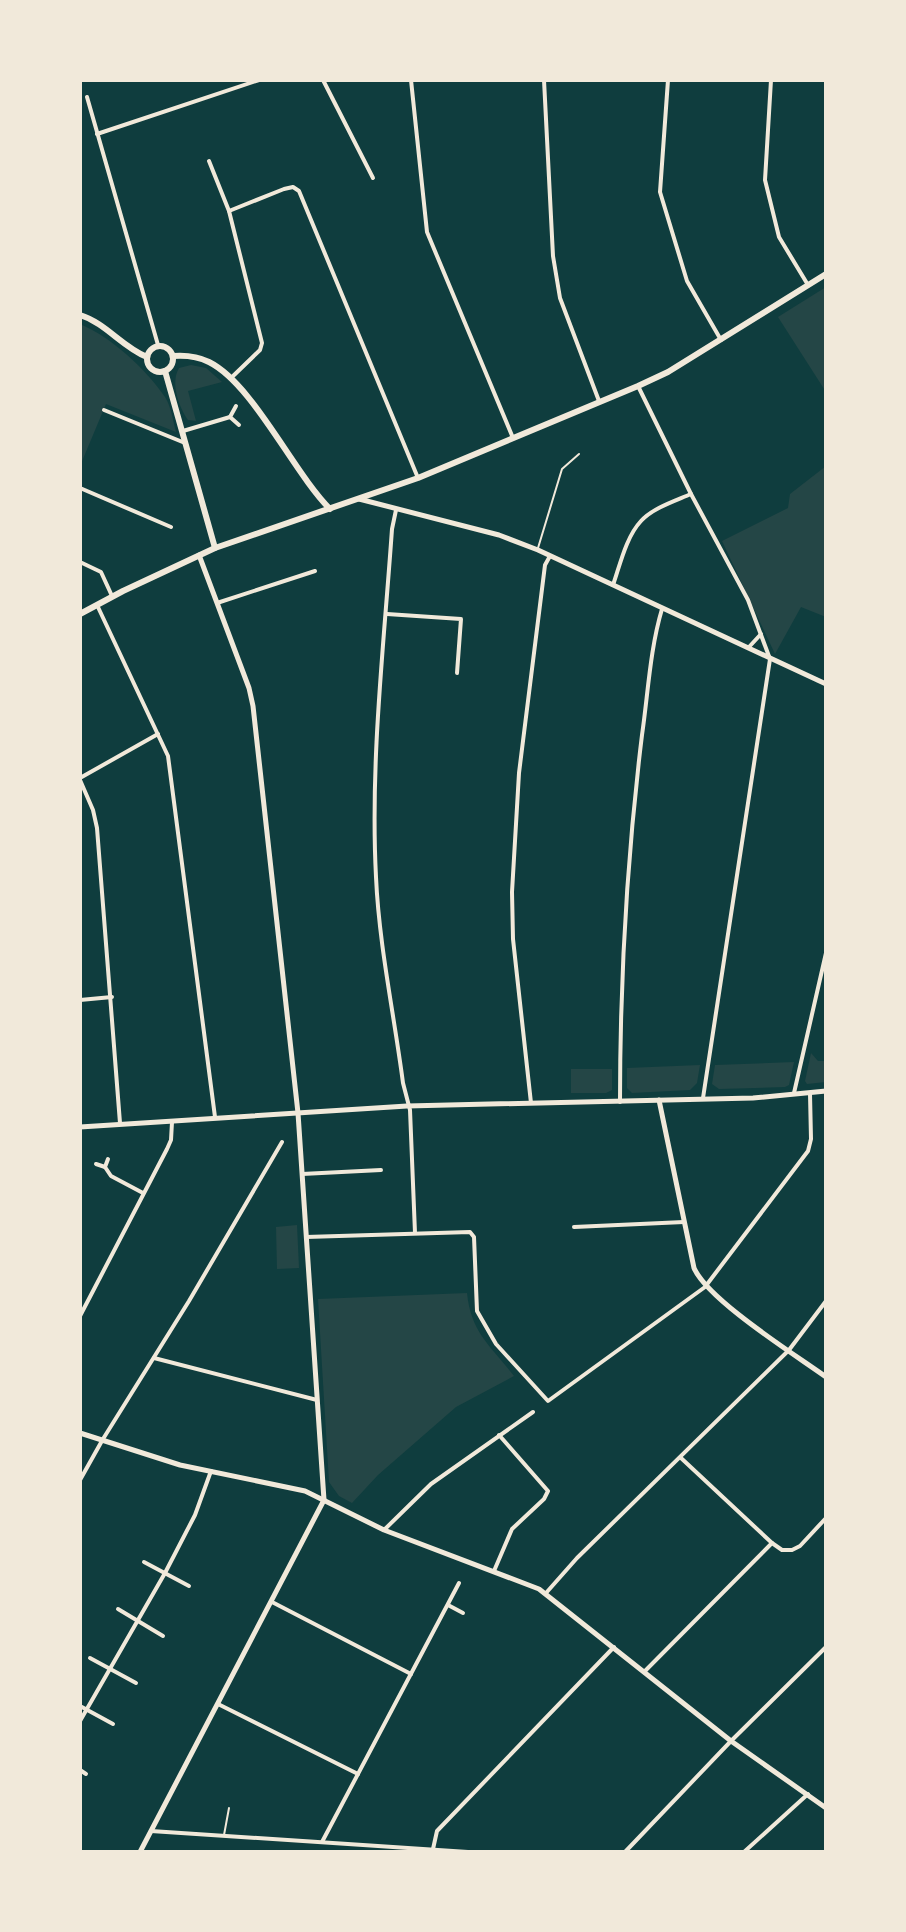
<svg xmlns="http://www.w3.org/2000/svg" width="906" height="1932" viewBox="0 0 906 1932" font-family="'Fira Sans Condensed',sans-serif">
	<style>
		.green { fill: #244646 }
		.lines { fill: none; stroke-linecap: round; stroke-linejoin: round }
		.service { stroke: #f1e9da; stroke-width: 2 }
		.minor { stroke: #f1e9da; stroke-width: 4 }
		.tertiary { stroke: #f1e9da; stroke-width: 5 }
		.secondary { stroke: #f1e9da; stroke-width: 6 }
		.trunk { stroke: #f1e9da; stroke-width: 6 }
	</style>
	<rect width="100%" height="100%" fill="#0f3d3e"/>
	<g class="green">
		<polygon points="826,287 826,392 778,317"/>
		<path d="M80 324C111 337 145 368 165 397 171 406 173 421 176 432L106 404 80 466Z"/>
		<path d="M191 365 206 368 222 382 188 391 196 421 188 420C179 407 170 383 179 368Z"/>
		<polygon points="826,466 826,617 801,607 775,654 722,541 788,508 790,494"/>
		<polygon points="811,1053 818,1061 826,1061 826,1082 807,1084 805,1081"/>
		<polygon points="794,1062 789,1085 785,1087 719,1089 712,1084 715,1065"/>
		<polygon points="700,1065 697,1083 690,1090 632,1093 627,1088 627,1068"/>
		<polygon points="571,1069 612,1069 612,1090 606,1093 571,1093"/>
		<polygon points="297,1225 299,1268 277,1269 276,1227"/>
		<path d="M467 1293C471 1333 491 1346 514 1376L456 1407 378 1475 352 1503 339 1496 329 1482 318 1299Z"/>
	</g>
	<g class="lines">
		<g class="service">
			<polyline points="538,548 562,469 579,454"/>
			<polyline points="224,1835 229,1808"/>
		</g>
		<g class="minor">
			<polyline points="323,80 373,178"/>
			<polyline points="411,80 427,232 513,438"/>
			<polyline points="544,80 553,256 560,298 599,401"/>
			<polyline points="668,80 660,192 687,281 721,340"/>
			<polyline points="771,80 765,180 779,237 808,285"/>
			<polyline points="87,97 158,345"/>
			<polyline points="97,134 259,80"/>
			<polyline points="209,161 229,211 262,343 260,350 231,378"/>
			<polyline points="229,211 284,189 293,187 299,191 418,478"/>
			<polyline points="638,386 691,494 748,600 770,659 703,1098"/>
			<polyline points="236,406 230,417 239,425"/>
			<polyline points="104,410 185,443"/>
			<polyline points="183,431 230,417"/>
			<polyline points="80,488 171,527"/>
			<path d="M396 510 392 529C384 644 370 762 376 877 379 945 394 1014 403 1083L410 1110 415 1233"/>
			<polyline points="80,562 101,572 112,596"/>
			<path d="M613 585C620 565 626 537 641 521 653 508 675 501 691 494"/>
			<polyline points="217,603 315,571"/>
			<polyline points="97,605 168,756 215,1117"/>
			<polyline points="387,614 461,619 457,673"/>
			<polyline points="749,647 761,634"/>
			<polyline points="80,778 158,734"/>
			<polyline points="80,780 93,810 97,828 120,1123"/>
			<polyline points="80,1000 112,997"/>
			<polyline points="794,1093 826,953"/>
			<path d="M620 1102C620 979 627 857 642 735 648 694 650 649 662 609"/>
			<polyline points="531,1103 513,939 512,892 519,773 545,565 550,556"/>
			<polyline points="108,1159 105,1167 111,1176 143,1193"/>
			<polyline points="96,1164 105,1167"/>
			<polyline points="302,1174 381,1170"/>
			<polyline points="574,1227 684,1222"/>
			<polyline points="306,1237 470,1232 474,1237 477,1311 496,1344 548,1401 705,1287 808,1151 811,1139 810,1094"/>
			<polyline points="80,1316 167,1149 171,1140 172,1122"/>
			<polyline points="154,1358 317,1400"/>
			<polyline points="681,1458 772,1543"/>
			<polyline points="80,1480 103,1439 189,1301 282,1142"/>
			<polyline points="384,1530 431,1484 533,1412"/>
			<polyline points="144,1562 189,1586"/>
			<polyline points="494,1571 512,1529 544,1499 548,1491 499,1435"/>
			<polyline points="546,1593 577,1558 789,1350 826,1301"/>
			<polyline points="272,1602 411,1674"/>
			<polyline points="448,1605 463,1613"/>
			<polyline points="118,1609 163,1636"/>
			<polyline points="90,1658 136,1683"/>
			<polyline points="645,1671 772,1543 782,1550 792,1550 800,1546 826,1518"/>
			<polyline points="218,1704 358,1774"/>
			<polyline points="80,1706 113,1724"/>
			<polyline points="80,1721 165,1573 195,1515 211,1471"/>
			<polyline points="80,1770 86,1774"/>
			<polyline points="151,1831 468,1852"/>
			<polyline points="322,1842 459,1583"/>
			<polyline points="433,1849 437,1831 614,1647"/>
			<polyline points="625,1852 731,1741 826,1647"/>
			<polyline points="744,1852 808,1794"/>
		</g>
		<g class="tertiary">
			<polyline points="359,499 499,535 538,550 826,684"/>
			<polyline points="199,555 249,688 253,706 298,1113 324,1500"/>
			<path d="M659 1100 694 1268C708 1300 794 1354 826 1377"/>
			<polyline points="80,1127 407,1106 753,1098 826,1091"/>
			<polyline points="80,1433 180,1465 305,1491 384,1530 539,1589 731,1741 826,1808"/>
			<polyline points="140,1852 324,1500"/>
		</g>
		<g class="secondary">
			<path d="M80 315C106 323 122 347 147 357"/>
			<circle cx="160" cy="359" r="13"/>
			<path d="M173 356C186 355 197 356 209 362 253 384 293 472 330 509"/>
			<polyline points="165,371 215,548"/>
		</g>
		<polyline class="trunk" points="80,614 123,591 215,548 418,478 638,386 668,372 826,274"/>
	</g>
	<rect width="906" height="1932" fill="none" stroke="#f1e9da" stroke-width="164"/>
</svg>
